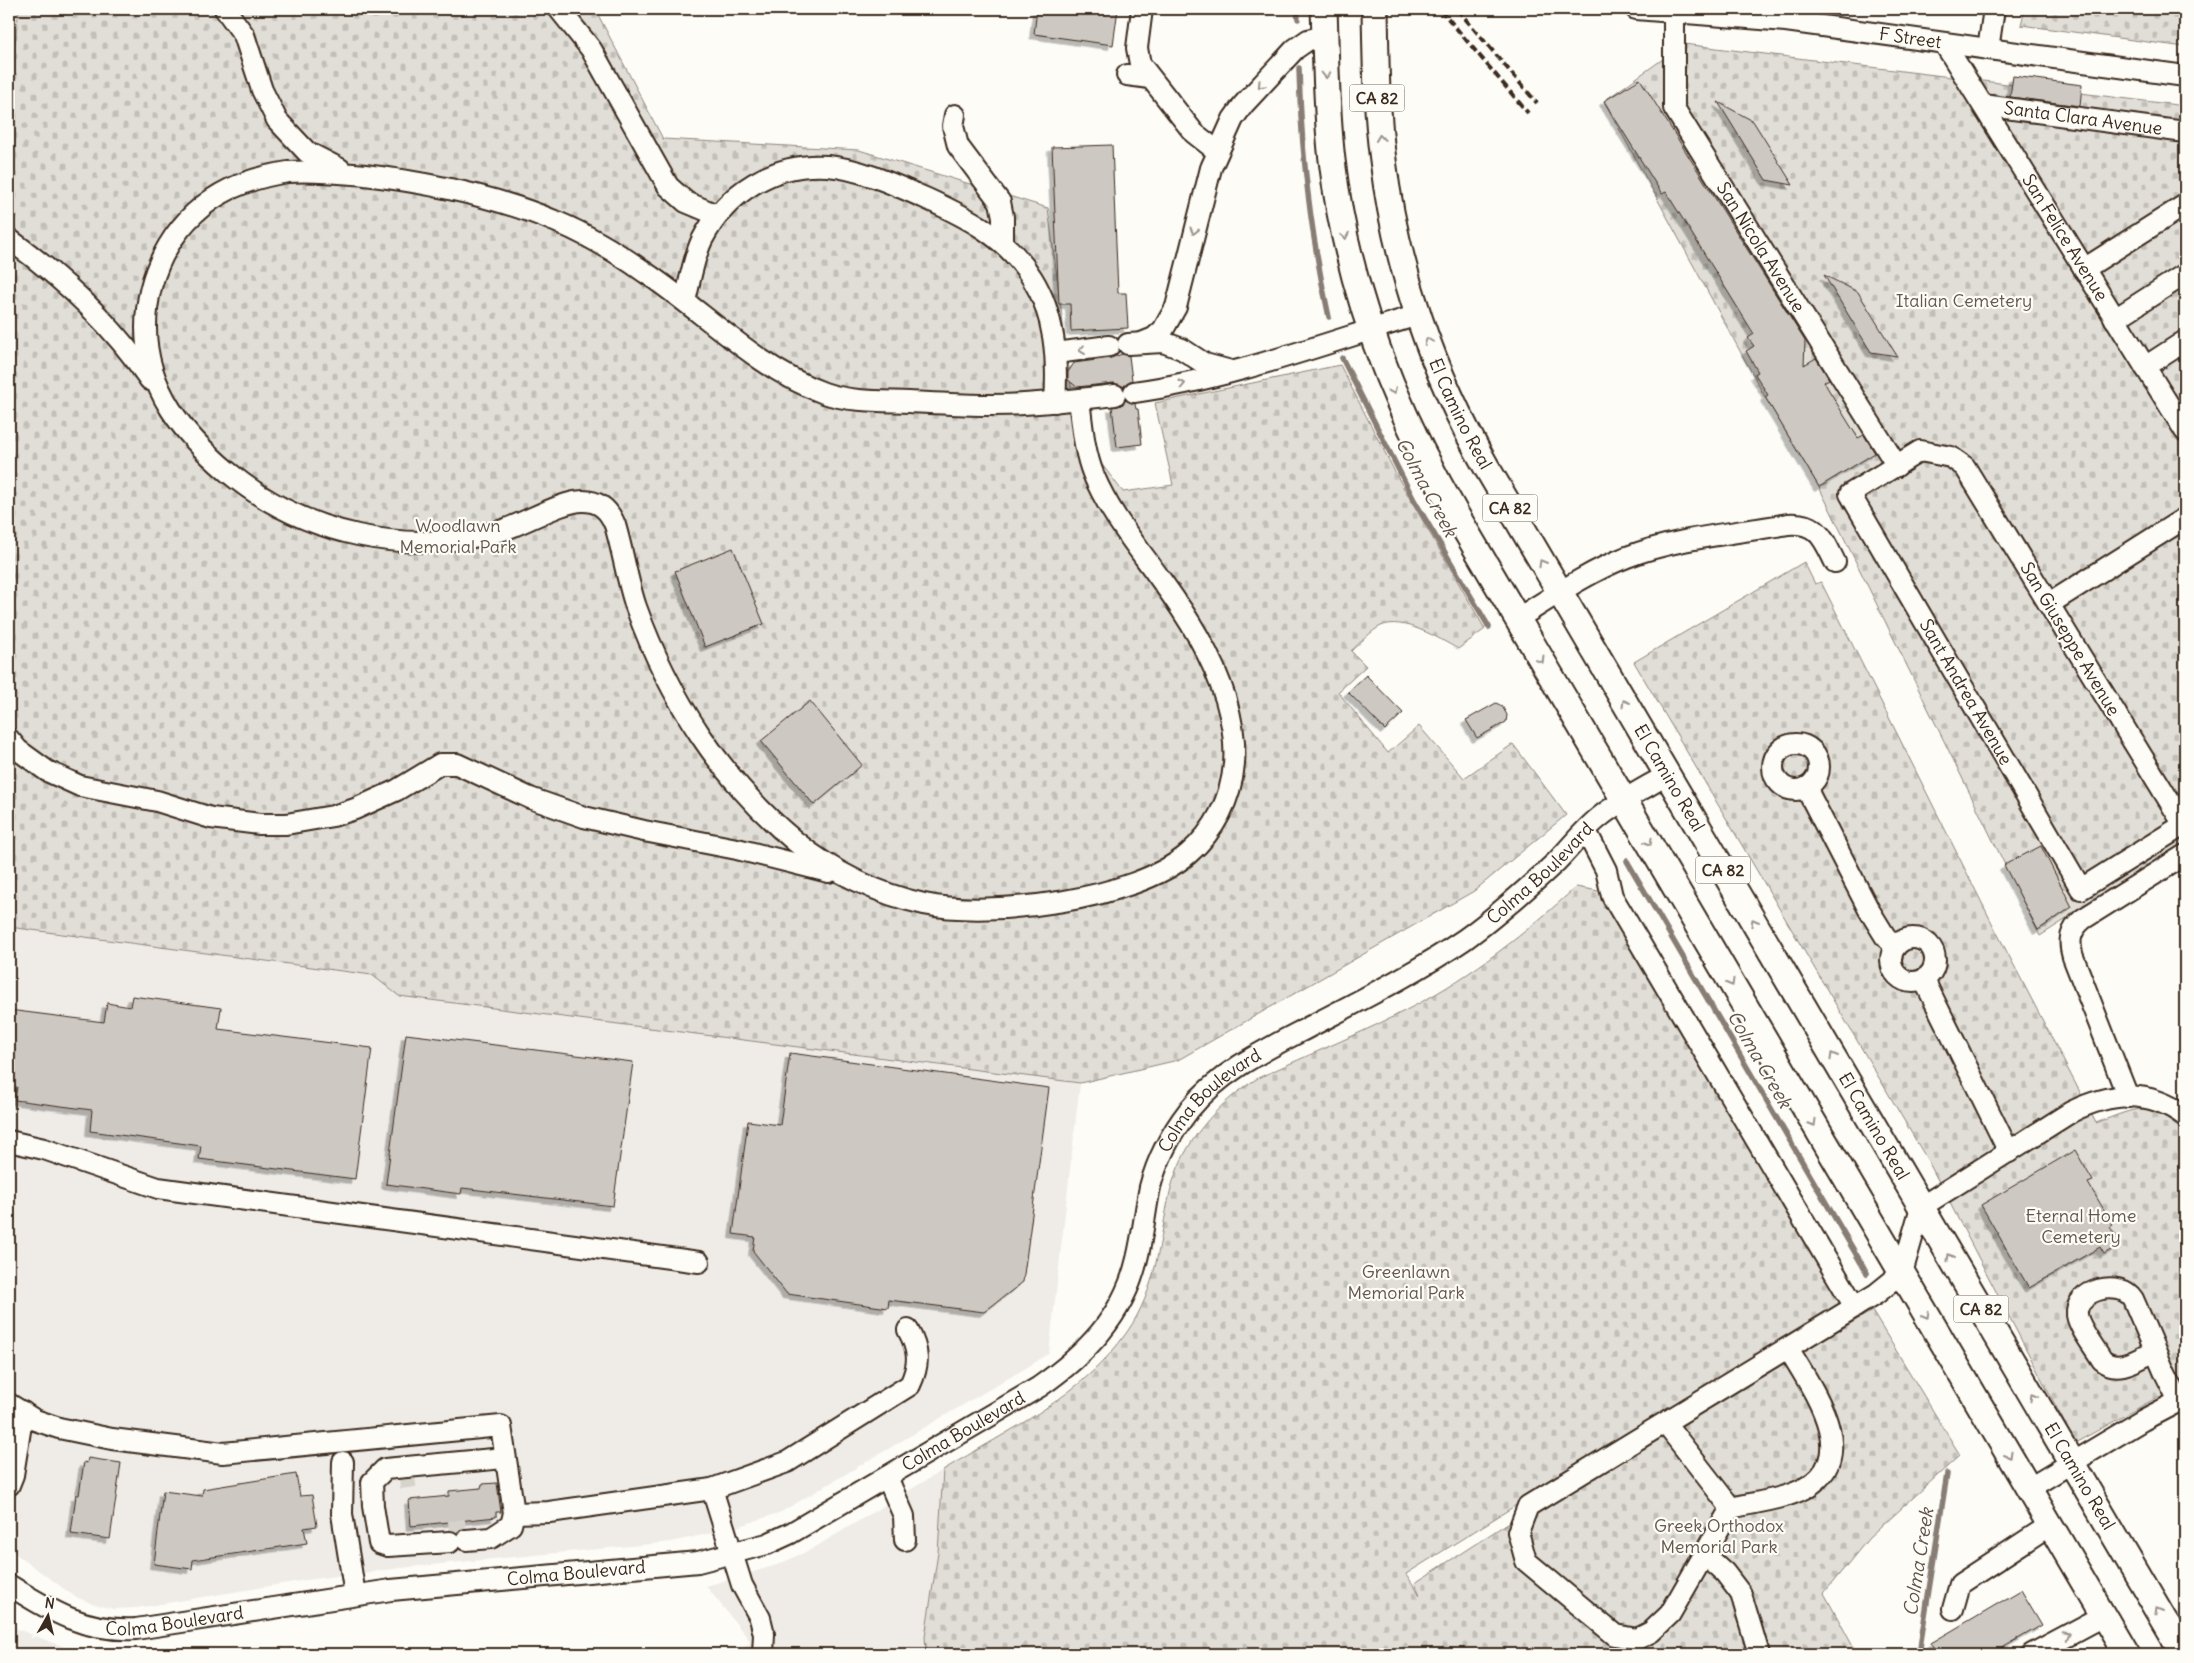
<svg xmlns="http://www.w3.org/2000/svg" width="2194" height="1663" viewBox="0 0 2194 1663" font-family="Delius,sans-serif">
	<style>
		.built { fill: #efece7 }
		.cemetery { fill: url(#cemetery-stones); stroke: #8e847a }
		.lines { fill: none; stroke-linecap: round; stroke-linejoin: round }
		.stream { stroke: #887d74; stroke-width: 5.5 }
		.building { fill: #cdc8c2; stroke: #3b2a1e; filter: url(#shadow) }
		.minor-tunnel { stroke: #d6d2cc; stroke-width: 20; stroke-dasharray: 20 10; stroke-linecap: butt }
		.minor-casing { stroke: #3b2a1e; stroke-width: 24 }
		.major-casing { stroke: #3b2a1e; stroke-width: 29 }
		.minor { stroke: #fdfcf7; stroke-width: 20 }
		.major { stroke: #fdfcf7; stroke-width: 25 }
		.rail { stroke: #3b2a1e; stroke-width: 4; stroke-dasharray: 8 4; stroke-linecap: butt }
		.oneway { stroke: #9c938a }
		.labels { text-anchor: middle; stroke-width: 4.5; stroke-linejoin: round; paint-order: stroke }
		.shield { fill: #fdfcf7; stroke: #75695f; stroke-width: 1 }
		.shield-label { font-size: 16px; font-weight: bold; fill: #3b2a1e }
		.street-label { font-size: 18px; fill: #3b2a1e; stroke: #fdfcf7 }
		.park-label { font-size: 18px; fill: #64574c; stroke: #fdfcf7 }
		.water-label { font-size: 19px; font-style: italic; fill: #615349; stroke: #fdfcf7 }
	</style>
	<defs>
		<pattern id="cemetery-stones" width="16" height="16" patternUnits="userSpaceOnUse" patternTransform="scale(1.25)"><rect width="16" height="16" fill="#e1ded7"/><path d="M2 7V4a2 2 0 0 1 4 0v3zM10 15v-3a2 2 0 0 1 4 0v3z" fill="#c2bfb8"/></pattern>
		<filter id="shadow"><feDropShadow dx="-4.5" dy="4.5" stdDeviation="0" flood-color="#0004"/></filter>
	</defs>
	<rect width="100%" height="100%" fill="#fdfcf7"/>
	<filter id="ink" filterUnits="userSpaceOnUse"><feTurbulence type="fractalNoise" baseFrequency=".02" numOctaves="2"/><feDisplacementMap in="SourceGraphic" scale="10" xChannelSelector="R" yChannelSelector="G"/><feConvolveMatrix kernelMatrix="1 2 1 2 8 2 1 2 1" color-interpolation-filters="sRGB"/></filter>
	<g filter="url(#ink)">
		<g class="built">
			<polygon points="9,927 372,975 399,996 1080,1083 1049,1353 1031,1365 781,1512 734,1528 671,1542 410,1567 306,1580 137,1608 114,1609 93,1604 74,1596 9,1549"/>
			<polygon points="943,1470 938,1553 925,1636 926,1654 736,1654 751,1642 706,1586 777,1565 812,1549"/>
			<polygon points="9,1626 67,1648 72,1654 9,1654"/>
		</g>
		<g class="cemetery">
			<path d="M19 9H595L663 139 859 150 1048 208 1077 432 1123 492 1173 485 1155 403 1340 365 1397 476 1485 629 1458 649C1440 639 1403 616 1381 626 1371 631 1360 643 1351 651L1366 666 1338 692 1388 753 1419 726 1464 778 1513 744 1566 815 1474 891 1178 1060 1080 1083 399 996 372 975 9 927V89Z"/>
			<polygon points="2025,9 2185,9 2185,47 2021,25"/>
			<polygon points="1684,44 2185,106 2185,843 2040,936 1819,487 1765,397 1604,101"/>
			<path d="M1804 562 1815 584 1821 582 1994 927 2096 1123C2140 1107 2146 1099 2185 1132V1382L2075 1443 1928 1161 1634 662Z"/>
			<path d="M1576 887 1604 892 1841 1302 1406 1574 1420 1595 1415 1583 1511 1521 1872 1311 1960 1455 1869 1538 1824 1593 1857 1654H926L925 1636 938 1553 943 1470C1007 1431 1083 1396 1127 1332 1157 1289 1159 1241 1170 1192 1182 1143 1216 1104 1258 1078 1310 1054 1363 1033 1414 1006 1473 975 1527 932 1576 887Z"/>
		</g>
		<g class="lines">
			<g class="stream">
				<polyline points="1297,9 1298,19"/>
				<path d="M1299 68C1301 151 1311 236 1329 317"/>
				<polyline points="1342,358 1414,500 1489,627"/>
				<polyline points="1627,861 1867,1273"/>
				<polyline points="1919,1654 1947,1474"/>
			</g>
		</g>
		<g class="building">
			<polygon points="1037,9 1118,9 1113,45 1034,34"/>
			<polygon points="2013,76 2082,85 2080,106 2010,97"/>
			<polygon points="1640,79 1805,341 1804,365 1816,358 1829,379 1824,382 1845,417 1858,438 1864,435 1875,453 1819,487 1765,397 1768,395 1755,374 1758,372 1746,351 1754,346 1748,338 1754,334 1666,192 1662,194 1604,101"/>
			<polygon points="1718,102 1753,121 1793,185 1766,180"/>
			<polygon points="1112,145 1118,293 1126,293 1128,328 1071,331 1070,304 1059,304 1052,147"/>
			<polygon points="1824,275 1858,292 1897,356 1871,352"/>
			<polygon points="1122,354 1129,356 1132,380 1123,387 1114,383 1077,387 1068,380 1068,372 1074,363 1111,358"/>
			<polygon points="1126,400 1135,404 1136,409 1138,409 1142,444 1117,447 1112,407 1122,405"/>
			<polygon points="733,548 764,624 705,647 675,571"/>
			<polygon points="1366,675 1403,713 1385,730 1348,692"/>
			<polygon points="810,701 862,765 814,805 761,741"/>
			<polygon points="1496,703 1502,706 1507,715 1506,722 1477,738 1466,720"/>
			<polygon points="2041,846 2072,907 2038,930 2004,865"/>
			<polygon points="132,996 221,1008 218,1029 372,1048 355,1179 199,1159 201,1146 90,1131 92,1110 15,1100 17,1087 9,1086 9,1010 104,1022 107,1003 130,1007"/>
			<polygon points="406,1034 633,1062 613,1206 462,1188 461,1194 386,1184"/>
			<polygon points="790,1053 1049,1088 1023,1282 984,1312 889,1300 888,1308 787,1294 753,1251 755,1237 733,1234 748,1121 780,1125"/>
			<polygon points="2075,1150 2093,1181 2088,1183 2113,1225 2110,1227 2121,1244 2104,1254 2100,1247 2029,1288 1981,1205"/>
			<polygon points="88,1458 121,1463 110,1539 71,1534 76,1495 79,1495 84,1462 87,1463"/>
			<polygon points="296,1474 300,1496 312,1495 317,1526 304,1528 307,1543 193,1560 192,1569 154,1564 163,1491 202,1496 203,1489"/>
			<polygon points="497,1483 501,1512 496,1512 496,1517 411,1526 409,1500 449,1496 449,1491 481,1488 482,1484"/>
			<polygon points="2021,1590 2042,1625 1992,1654 1937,1654 1931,1643"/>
		</g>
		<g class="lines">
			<g class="minor-tunnel">
				<polyline points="399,1479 415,1477"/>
				<polyline points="449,1531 466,1529"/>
			</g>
			<defs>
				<g id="minor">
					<polyline points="225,9 244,35 262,90 277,120 307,152 340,169"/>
					<polyline points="559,9 591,49 668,186 686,202 717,215"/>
					<polyline points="1142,9 1137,48 1140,64 1194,133 1217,151"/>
					<path id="s1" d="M1636 9 1786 21 2185 76"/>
					<path id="s2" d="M1674 13V108L1897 466"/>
					<path id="s3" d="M1944 43 2185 431"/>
					<polyline points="1988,49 1994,9"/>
					<polyline points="1127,75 1150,78"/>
					<path id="s4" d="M1983 105 2185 132"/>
					<polyline points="955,115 953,126 958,146 1000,202 1003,217 1003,242"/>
					<path d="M9 239C63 278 112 324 150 380"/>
					<polyline points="2084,269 2185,205"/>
					<path d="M685 301C690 281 693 259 702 240 727 192 774 162 828 166 861 169 895 185 925 198 967 217 1007 237 1032 278 1055 315 1058 359 1055 402"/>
					<polyline points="2115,319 2185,274"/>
					<polyline points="1144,342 1154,338 1163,330 1176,307 1211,168 1233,119 1243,105 1295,49 1308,40 1325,36"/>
					<polyline points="1128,344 1163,342 1182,349 1205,364 1231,371"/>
					<polyline points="1056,353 1109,346"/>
					<polyline points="2145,367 2185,341"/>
					<path d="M1134 392C1230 379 1325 343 1418 315"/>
					<path d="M1079 399C1082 424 1084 452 1094 476 1110 514 1137 546 1161 580 1188 617 1212 655 1226 700 1232 721 1236 741 1234 764 1231 799 1215 831 1188 854 1135 900 991 918 924 904 878 894 832 872 796 842 722 781 668 696 636 607 627 580 623 552 615 525 609 510 600 501 583 501 562 501 525 523 503 530 409 558 303 535 228 472 184 435 146 389 146 328 146 269 177 215 230 189 249 180 268 175 288 172 314 170 340 173 365 175 431 183 496 196 557 222 588 235 618 253 646 273 703 311 759 370 824 393 850 402 881 401 909 402 952 404 995 407 1038 403 1063 401 1089 398 1115 395"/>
					<polyline points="2049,604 2185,518"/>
					<path d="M1517 619C1552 597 1588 572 1627 557 1675 538 1737 533 1788 524 1818 522 1823 538 1835 562"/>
					<polyline points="9,739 18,750 47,771 80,786 157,801 211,818 260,824 286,824 333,816 355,809 397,790 440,764 457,764 530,798 584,817 644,831 737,849 829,872"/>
					<circle cx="1796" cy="767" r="23"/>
					<polyline points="1806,788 1869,910 1885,936 1895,947"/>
					<path id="s5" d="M2184 825 1965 467 1951 457 1920 451 1850 494 2081 889 2185 824"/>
					<polyline points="1586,831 1606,870 1612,896 1855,1307"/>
					<circle cx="1913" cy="960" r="22"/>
					<polyline points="1924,980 2009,1152"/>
					<path d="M2128 1097 2073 957C2068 941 2070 930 2083 919L2185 855"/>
					<polyline points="9,1141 44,1149 158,1188 699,1262"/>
					<path d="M1788 1348C1810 1386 1863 1456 1805 1488 1783 1500 1755 1502 1731 1508L1670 1614 1651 1632 1637 1639 1615 1635 1526 1561 1518 1532 1528 1506 1876 1294 1902 1273 1921 1207 2071 1112C2111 1092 2149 1089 2185 1116"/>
					<path d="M2155 1351C2138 1359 2118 1374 2102 1360 2095 1348 2079 1328 2077 1315 2074 1290 2120 1278 2133 1299L2164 1371 2179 1401"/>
					<path d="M9 1404 35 1420 59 1428 112 1439 223 1453 501 1426 514 1513 549 1512 712 1489 787 1462 910 1385C920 1364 919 1350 908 1330"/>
					<polyline points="1665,1423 1731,1508"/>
					<polyline points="343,1462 342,1514 355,1595"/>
					<polyline points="887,1477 904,1516 905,1540"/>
					<polyline points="9,1485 13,1475 23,1412"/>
					<polyline points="712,1489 742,1585 760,1618 764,1634 763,1654"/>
					<polyline points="2028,1489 2143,1420 2185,1398"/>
					<polyline points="466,1540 491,1538 511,1525 514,1513"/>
					<polyline points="450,1542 388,1546 379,1543 373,1506 372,1482 385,1469 504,1458"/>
					<polyline points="1704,1554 1725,1573 1741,1594 1759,1654"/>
					<path id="s6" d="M9 1585C51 1611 84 1632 136 1629L391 1590 698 1562 767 1544 791 1533 1039 1387C1085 1355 1124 1316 1137 1259 1143 1235 1145 1211 1150 1187 1157 1160 1172 1132 1189 1110 1221 1070 1269 1048 1313 1025 1365 998 1417 972 1465 939 1497 916 1527 889 1556 862 1571 847 1584 829 1601 816 1621 800 1645 788 1667 775"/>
					<polyline points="1953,1609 1960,1584 2050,1525"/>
					<polyline points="2032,1654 2103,1616"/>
				</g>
				<g id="major">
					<path d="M1324 9C1326 59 1326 110 1332 160 1347 288 1393 406 1457 516L2126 1654"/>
					<path id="s7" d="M1375 9C1376 59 1376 110 1383 160 1396 268 1433 374 1487 468L2184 1654"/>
				</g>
			</defs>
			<use href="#minor" class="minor-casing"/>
			<use href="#major" class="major-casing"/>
			<use href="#minor" class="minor"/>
			<use href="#major" class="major"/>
			<g class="rail">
				<polyline points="1440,9 1528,113"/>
				<polyline points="1457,9 1537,103"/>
			</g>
		</g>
		<defs><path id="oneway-chevron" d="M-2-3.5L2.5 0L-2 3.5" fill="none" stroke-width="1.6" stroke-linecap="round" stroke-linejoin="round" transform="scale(1.25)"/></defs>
		<g class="oneway">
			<use href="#oneway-chevron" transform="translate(1326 75) rotate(88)"/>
			<use href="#oneway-chevron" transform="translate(1261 85) rotate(133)"/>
			<use href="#oneway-chevron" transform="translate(1380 138) rotate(-96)"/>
			<use href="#oneway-chevron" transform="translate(1194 231) rotate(104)"/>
			<use href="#oneway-chevron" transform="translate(1345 236) rotate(79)"/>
			<use href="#oneway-chevron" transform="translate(1428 341) rotate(-111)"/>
			<use href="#oneway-chevron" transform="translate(1082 350) rotate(173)"/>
			<use href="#oneway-chevron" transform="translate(1182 384) rotate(-13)"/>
			<use href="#oneway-chevron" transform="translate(1393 391) rotate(67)"/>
			<use href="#oneway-chevron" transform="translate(1542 563) rotate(-120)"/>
			<use href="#oneway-chevron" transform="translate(1541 660) rotate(59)"/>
			<use href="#oneway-chevron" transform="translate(1625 703) rotate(-120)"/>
			<use href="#oneway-chevron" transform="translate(1649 842) rotate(60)"/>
			<use href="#oneway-chevron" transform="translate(1754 922) rotate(-120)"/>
			<use href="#oneway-chevron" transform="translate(1731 983) rotate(60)"/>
			<use href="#oneway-chevron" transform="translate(1833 1056) rotate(-120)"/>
			<use href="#oneway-chevron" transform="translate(1813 1123) rotate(60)"/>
			<use href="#oneway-chevron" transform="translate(1950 1257) rotate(-120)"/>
			<use href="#oneway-chevron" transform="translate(1926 1315) rotate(60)"/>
			<use href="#oneway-chevron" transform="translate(2033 1397) rotate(-120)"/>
			<use href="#oneway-chevron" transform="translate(2009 1455) rotate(60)"/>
			<use href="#oneway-chevron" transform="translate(2159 1612) rotate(-120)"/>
			<use href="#oneway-chevron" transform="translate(2067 1635) rotate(-28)"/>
		</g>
	</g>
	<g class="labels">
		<g class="shield">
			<rect x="1349.5" y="84.5" width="55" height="27" rx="4"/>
			<rect x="1482.5" y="494.5" width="55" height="27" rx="4"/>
			<rect x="1695.5" y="856.5" width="55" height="27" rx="4"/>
			<rect x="1953.5" y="1295.5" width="55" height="27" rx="4"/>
		</g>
		<g class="shield-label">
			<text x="1377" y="104">CA 82</text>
			<text x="1510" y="514">CA 82</text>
			<text x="1723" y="876">CA 82</text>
			<text x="1981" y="1315">CA 82</text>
		</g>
		<g class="street-label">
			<text dy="6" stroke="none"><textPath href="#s1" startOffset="276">F Street</textPath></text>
			<text dy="6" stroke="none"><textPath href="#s4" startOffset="101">Santa Clara Avenue</textPath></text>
			<text dy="6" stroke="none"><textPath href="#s3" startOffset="229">San Felice Avenue</textPath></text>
			<text dy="6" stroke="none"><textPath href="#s2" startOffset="259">San Nicola Avenue</textPath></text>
			<text dy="6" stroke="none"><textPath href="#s7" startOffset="418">El Camino Real</textPath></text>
			<text transform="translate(2070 639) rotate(59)" y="6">San Giuseppe Avenue</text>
			<text dy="6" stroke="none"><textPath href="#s5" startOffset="780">Sant Andrea Avenue</textPath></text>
			<text dy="6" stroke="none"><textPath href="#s7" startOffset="838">El Camino Real</textPath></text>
			<text dy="6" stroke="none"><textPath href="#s6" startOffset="1840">Colma Boulevard</textPath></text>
			<text dy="6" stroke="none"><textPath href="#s6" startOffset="1435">Colma Boulevard</textPath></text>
			<text dy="6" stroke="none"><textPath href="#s7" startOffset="1242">El Camino Real</textPath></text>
			<text dy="6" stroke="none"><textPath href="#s6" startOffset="1001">Colma Boulevard</textPath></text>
			<text dy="6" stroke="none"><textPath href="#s7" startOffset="1648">El Camino Real</textPath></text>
			<text dy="6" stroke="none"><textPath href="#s6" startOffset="581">Colma Boulevard</textPath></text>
			<text dy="6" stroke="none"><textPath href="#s6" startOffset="176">Colma Boulevard</textPath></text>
		</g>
		<g class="park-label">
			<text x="1964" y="307">Italian Cemetery</text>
			<text x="458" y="532">Woodlawn<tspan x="458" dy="21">Memorial Park</tspan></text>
			<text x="2081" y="1222">Eternal Home<tspan x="2081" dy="21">Cemetery</tspan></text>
			<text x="1406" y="1278">Greenlawn<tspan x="1406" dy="21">Memorial Park</tspan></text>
			<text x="1719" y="1532">Greek Orthodox<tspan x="1719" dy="21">Memorial Park</tspan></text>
		</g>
		<g class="water-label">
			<text transform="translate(1427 487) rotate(62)" y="7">Colma Creek</text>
			<text transform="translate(1760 1059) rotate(60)" y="7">Colma Creek</text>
			<text transform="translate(1918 1562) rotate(-81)" y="7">Colma Creek</text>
		</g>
	</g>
	<rect width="2194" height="1663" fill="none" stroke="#fdfcf7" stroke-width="30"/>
	<rect x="15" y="15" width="2164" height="1633" fill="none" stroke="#3b2a1e" stroke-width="2" filter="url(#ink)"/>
	<g transform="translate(48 1616) rotate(8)" stroke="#fdfcf7" stroke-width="4" paint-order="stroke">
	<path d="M0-4L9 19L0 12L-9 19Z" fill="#3b2a1e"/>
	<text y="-8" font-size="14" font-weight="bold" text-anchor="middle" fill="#3b2a1e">N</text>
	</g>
</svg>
